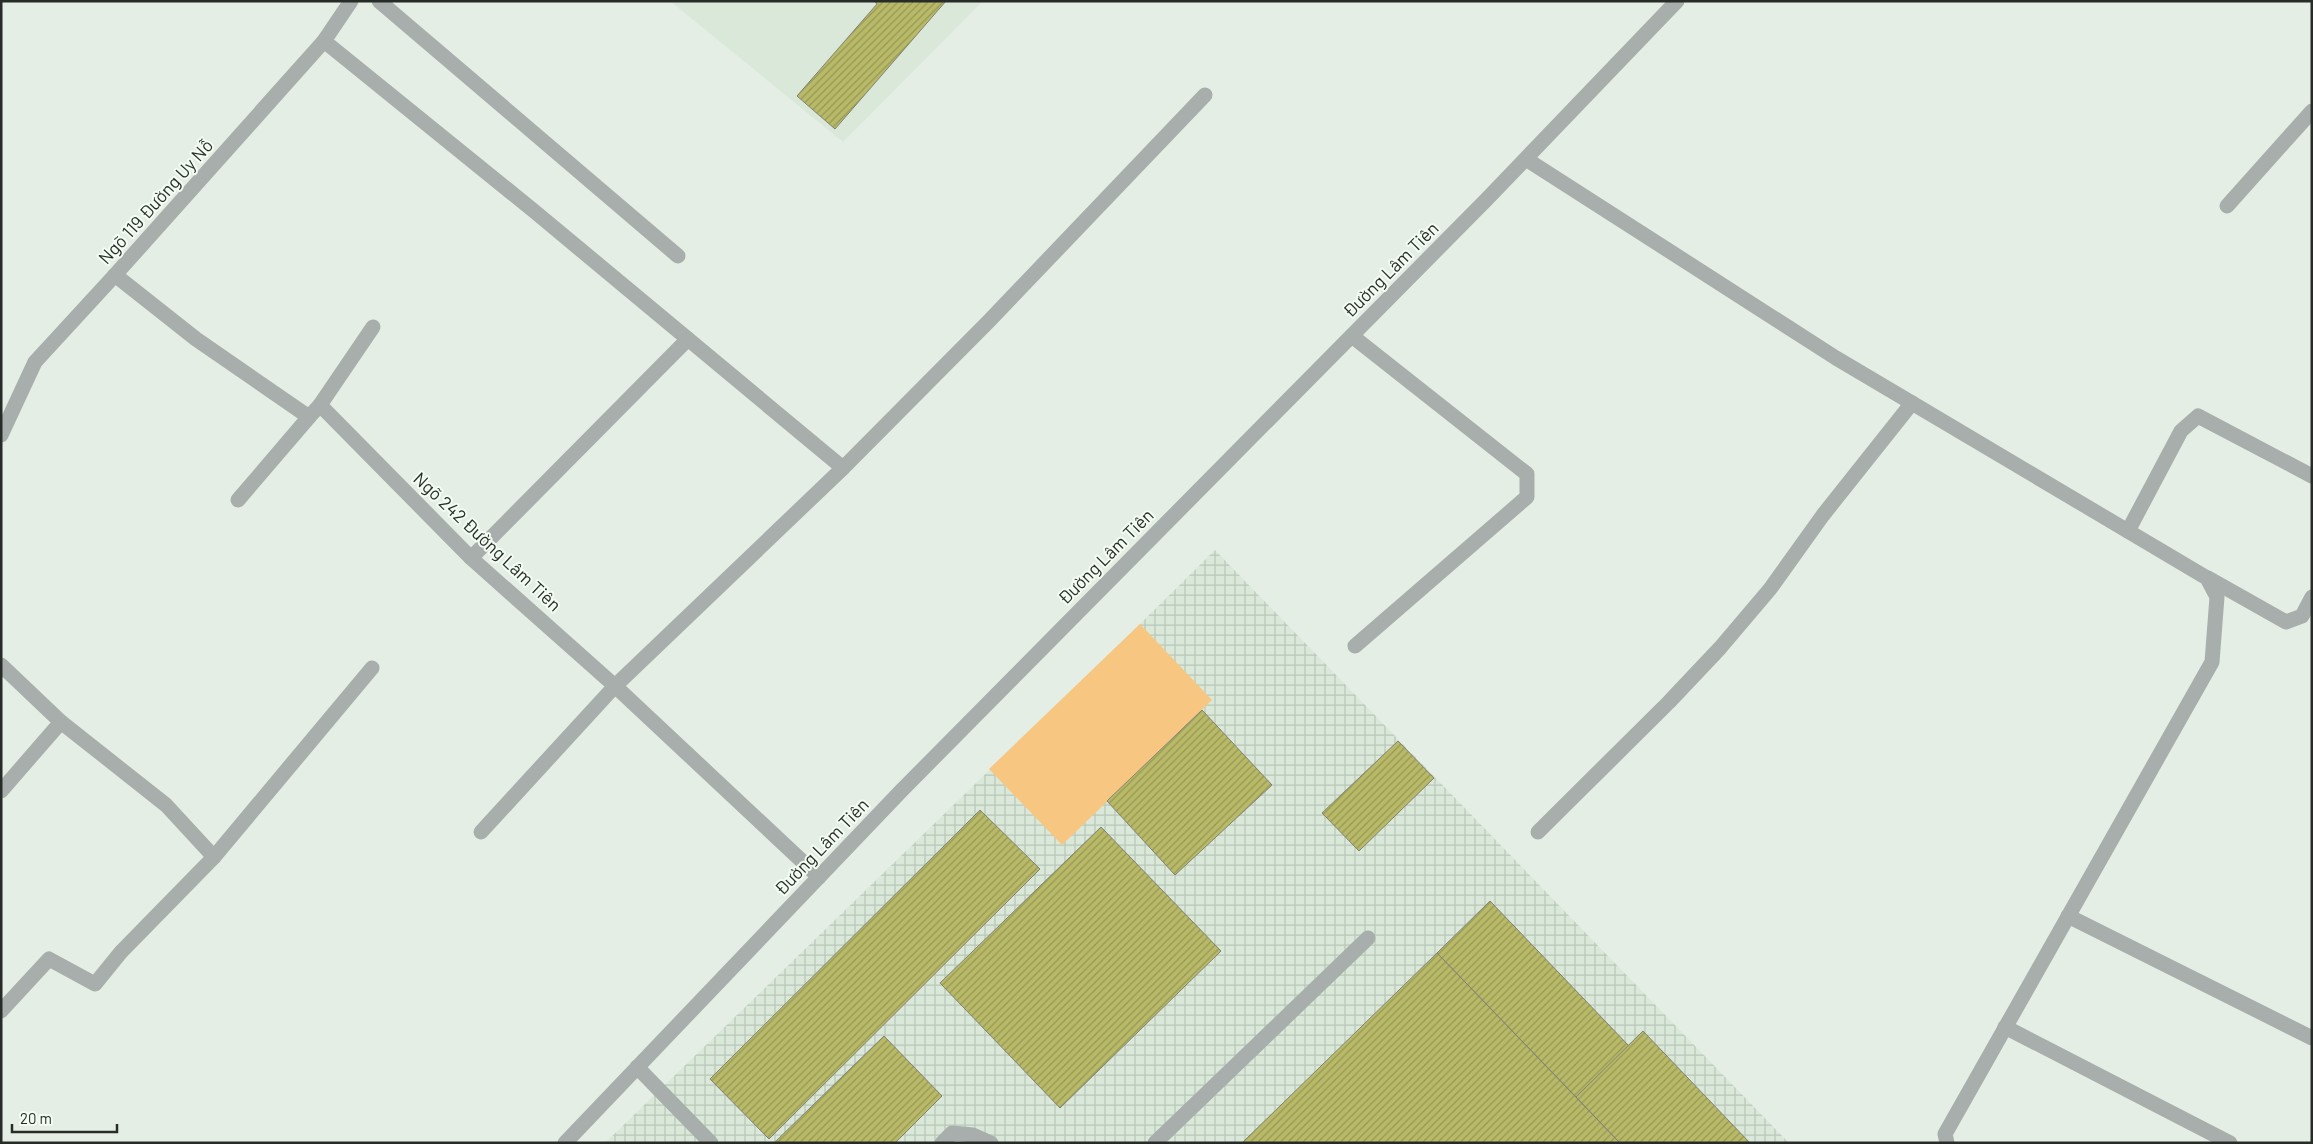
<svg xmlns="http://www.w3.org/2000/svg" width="2313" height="1144" viewBox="0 0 2313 1144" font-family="Barlow,sans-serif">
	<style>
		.built { fill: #d9e8d8 }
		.industrial { fill: url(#industrial-grid) }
		.park { fill: #f7c680 }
		.building { fill: url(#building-hatch); stroke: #818176 }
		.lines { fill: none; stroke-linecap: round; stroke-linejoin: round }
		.service { stroke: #a8aeac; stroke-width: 15 }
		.minor { stroke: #a8aeac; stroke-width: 15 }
		.tertiary { stroke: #a8aeac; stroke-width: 15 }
		.labels { text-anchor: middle; stroke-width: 4; stroke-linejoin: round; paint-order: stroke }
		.street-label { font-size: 18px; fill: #282c28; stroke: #f3fcf2 }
	</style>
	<defs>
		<pattern id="industrial-grid" width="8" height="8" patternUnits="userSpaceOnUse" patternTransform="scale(1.25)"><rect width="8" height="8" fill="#d9e8d8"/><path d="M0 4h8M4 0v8" fill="none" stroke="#bac7b9"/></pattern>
		<pattern id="building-hatch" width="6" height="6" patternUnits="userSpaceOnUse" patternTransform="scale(1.25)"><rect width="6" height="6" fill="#b9ba67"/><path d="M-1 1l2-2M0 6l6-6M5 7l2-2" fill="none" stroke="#969755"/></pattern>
	</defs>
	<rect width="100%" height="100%" fill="#e5eee5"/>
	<polygon class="built" points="670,1 983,1 843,142"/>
	<polygon class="industrial" points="1215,550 1789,1143 605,1143 1140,624"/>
	<polygon class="park" points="1140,624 1212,700 1062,845 989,769"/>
	<g class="building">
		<polygon points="874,1 946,1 835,129 797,96 877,4"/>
		<polygon points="1202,710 1272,785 1175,875 1107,801"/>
		<polygon points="1398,741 1434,778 1359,851 1322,813"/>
		<polygon points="980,810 1040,869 769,1139 710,1079"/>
		<polygon points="1101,827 1221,951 1060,1108 940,983"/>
		<polygon points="1490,901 1629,1046 1576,1097 1437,953"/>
		<polygon points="1437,953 1620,1143 1242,1143"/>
		<polygon points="1643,1031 1750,1143 1620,1143 1576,1097"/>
		<polygon points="884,1036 942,1096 895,1143 774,1143"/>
	</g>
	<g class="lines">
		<g class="service">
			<polyline points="1912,403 2207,578 2217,597 2212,662 1945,1134 1947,1143"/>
			<polyline points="2128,531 2181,431 2198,416 2312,476"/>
			<polyline points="471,558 688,339"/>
			<polyline points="2208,578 2286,622 2302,616 2312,597"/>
			<polyline points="1,665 61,722 1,791"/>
			<polyline points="61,722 166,805 214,857 372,668"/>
			<polyline points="2068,916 2312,1038"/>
			<polyline points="1,1011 49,959 95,984 121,952 214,857"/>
			<polyline points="2005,1027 2230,1143"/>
			<polyline points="637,1067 711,1143"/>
			<polyline points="942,1143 952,1133 973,1135 991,1143"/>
			<polyline points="1155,1143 1368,938"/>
		</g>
		<g class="minor">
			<polyline points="379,1 678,256"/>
			<polyline points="324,41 534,211 843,468 615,686 481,832"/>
			<polyline points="1526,159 1836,358 1912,403 1823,515 1770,589 1720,648 1669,702 1538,832"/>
			<polyline points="2227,206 2312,111"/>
			<polyline points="115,275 196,339 309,417 320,405 471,558 615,686 819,877"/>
			<polyline points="1352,336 1527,474 1527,497 1355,646"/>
			<polyline points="320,405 373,327"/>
			<polyline points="1,435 35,362 115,275 324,41 351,1"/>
			<polyline points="843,468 989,321 1205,95"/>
			<polyline points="238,500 309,417"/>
		</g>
		<polyline class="tertiary" points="565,1143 902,790 1486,200 1677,1"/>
	</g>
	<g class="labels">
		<g class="street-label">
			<text transform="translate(156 202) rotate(-48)" y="6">Ngõ 119 Đường Uy Nỗ</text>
			<text transform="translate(1391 270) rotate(-45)" y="6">Đường Lâm Tiên</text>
			<text transform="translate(487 542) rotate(43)" y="6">Ngõ 242 Đường Lâm Tiên</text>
			<text transform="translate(1106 557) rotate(-45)" y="6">Đường Lâm Tiên</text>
			<text transform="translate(822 847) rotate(-46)" y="6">Đường Lâm Tiên</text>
		</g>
	</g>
	<rect width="2313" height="1144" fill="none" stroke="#282c28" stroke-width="5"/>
	<path d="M12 1124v8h105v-8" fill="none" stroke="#282c28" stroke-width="2.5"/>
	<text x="20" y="1124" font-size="15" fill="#282c28" stroke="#f3fcf2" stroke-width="4" paint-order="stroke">20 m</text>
</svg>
